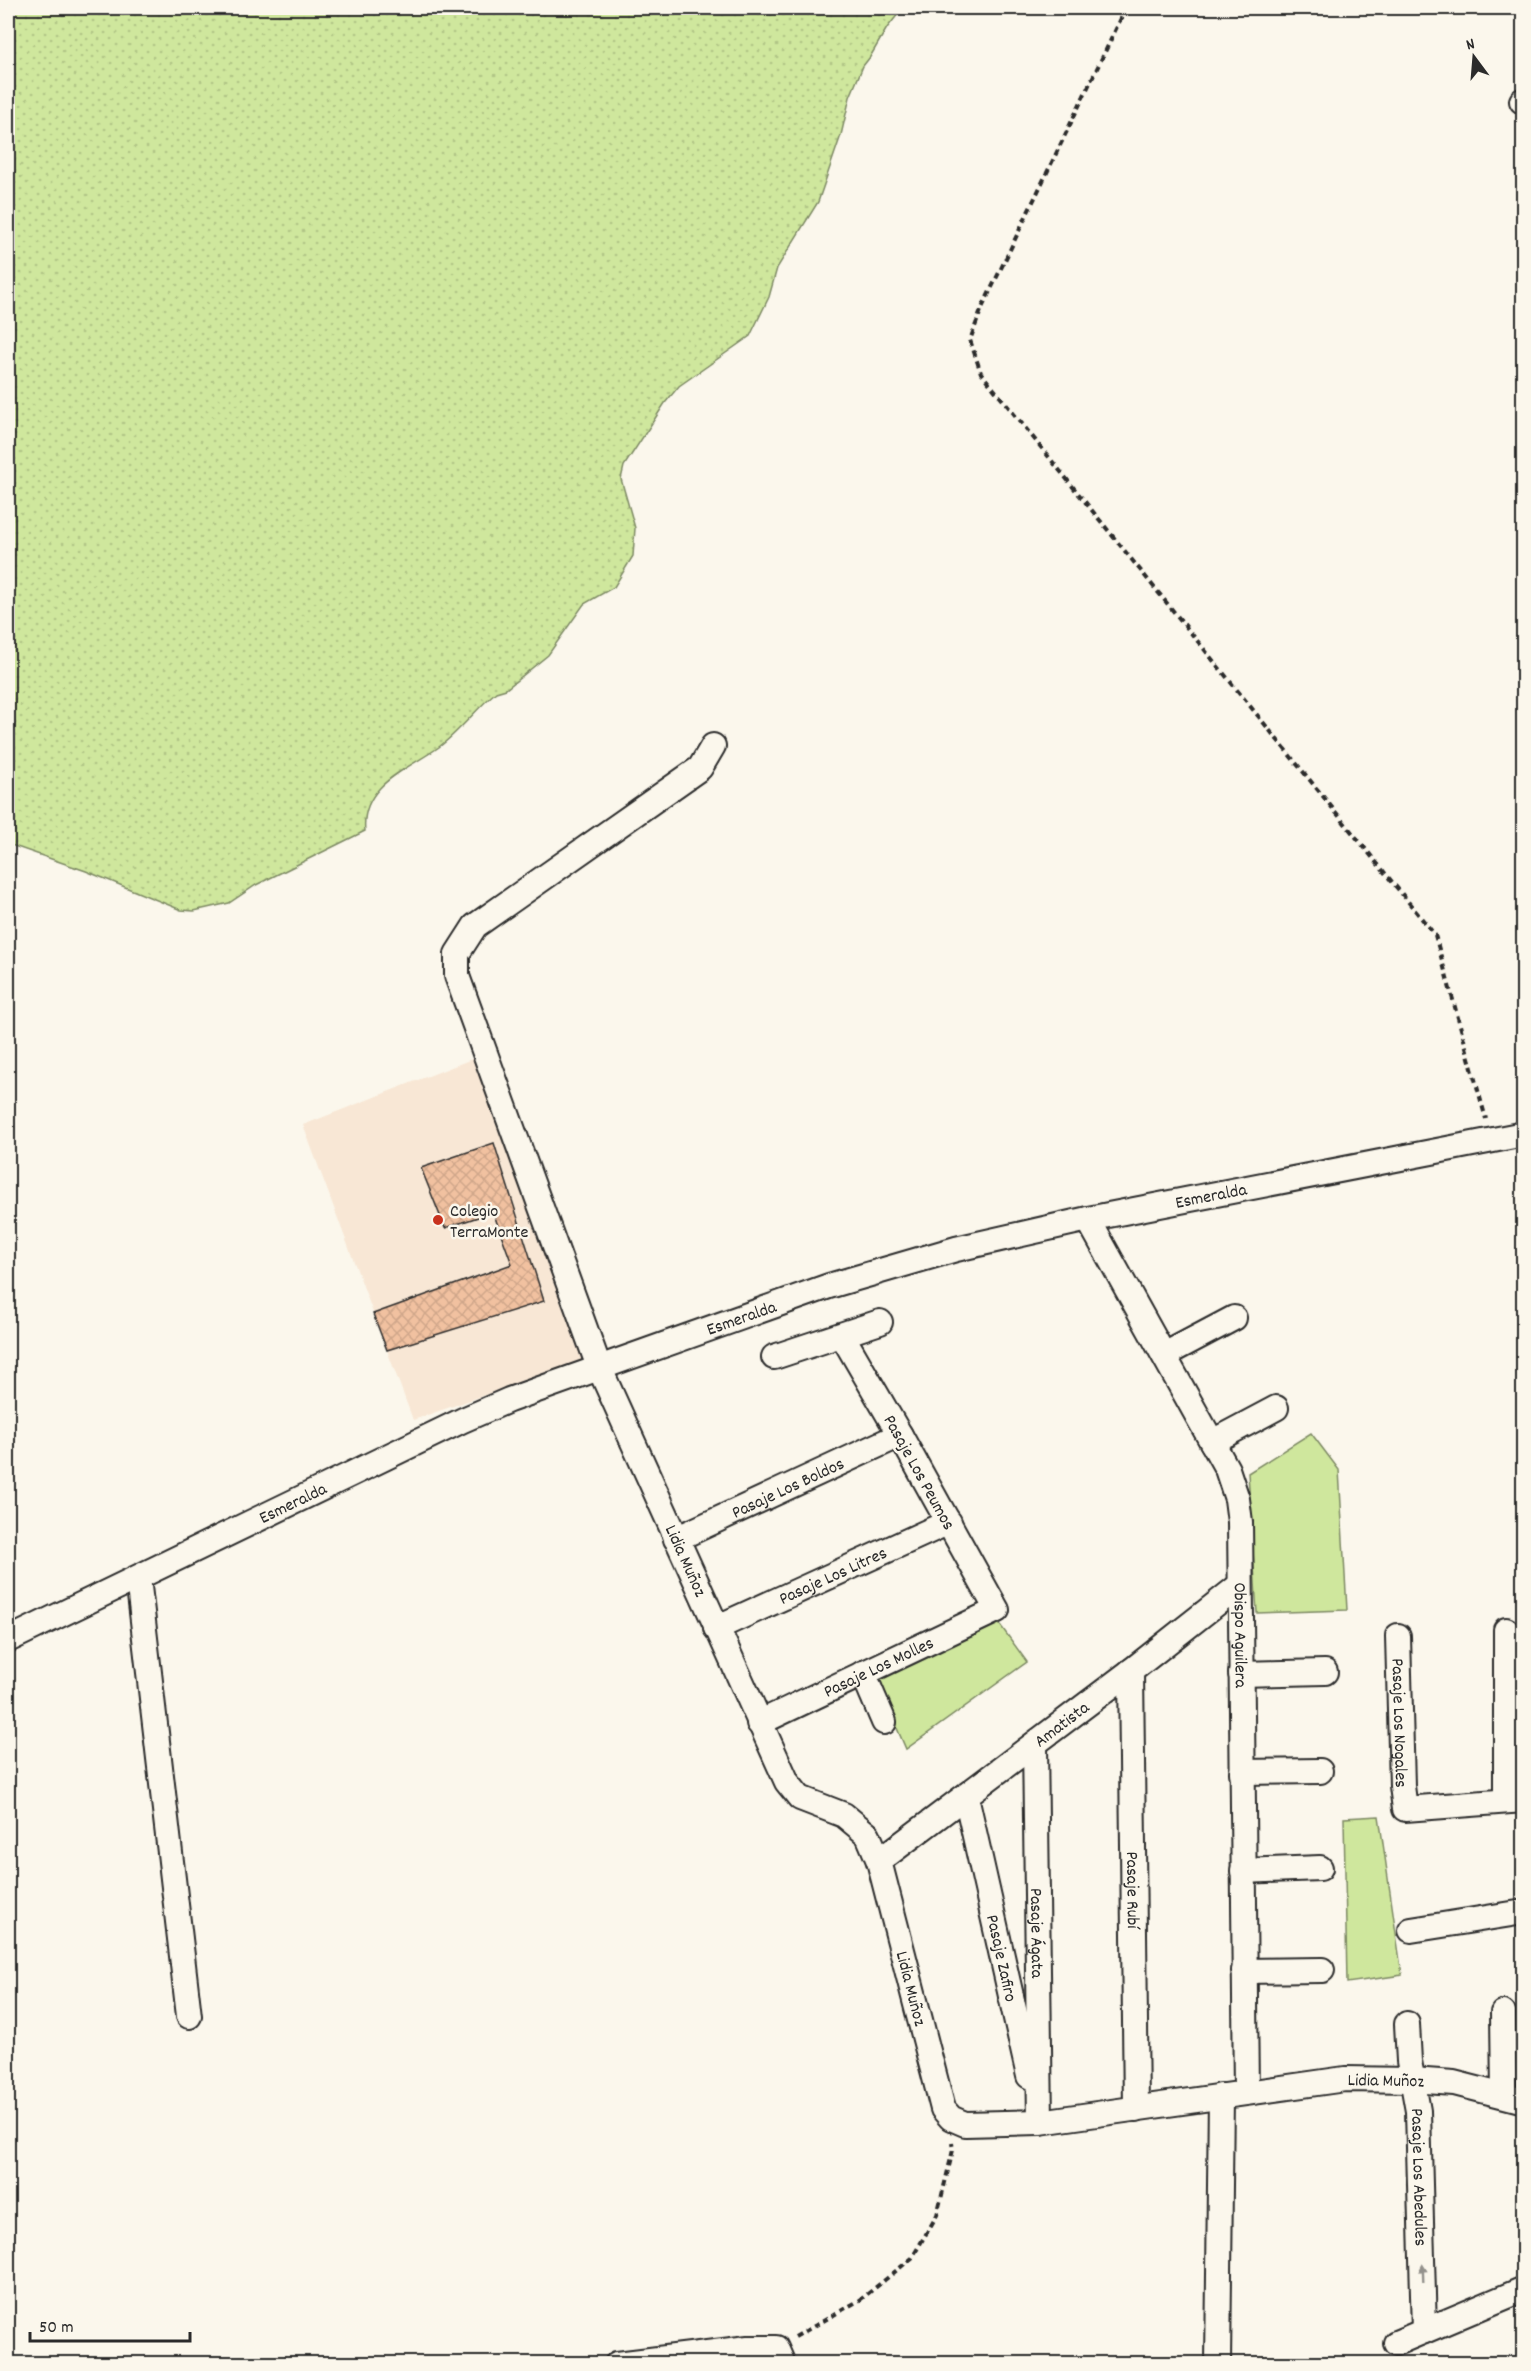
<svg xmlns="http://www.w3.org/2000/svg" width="1531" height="2371" viewBox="0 0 1531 2371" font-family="Dekko,sans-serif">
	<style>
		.built { fill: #f8e7d5 }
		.grass { fill: url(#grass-dots); stroke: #7d8964; stroke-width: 1.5 }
		.park { fill: #cfe79d; stroke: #7d8964; stroke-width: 1.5 }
		.building { fill: url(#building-cross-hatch); stroke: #2b2b2b; stroke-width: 1.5 }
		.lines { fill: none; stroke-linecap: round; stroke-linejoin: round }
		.minor-casing { stroke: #2b2b2b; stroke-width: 28 }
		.path { stroke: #2b2b2b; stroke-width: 4; stroke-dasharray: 6 4.5; stroke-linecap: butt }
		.minor { stroke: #fbf7ec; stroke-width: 24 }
		.oneway { fill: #93918c }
		.poi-dot { fill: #c8321e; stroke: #fbf7ec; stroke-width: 2 }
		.labels { text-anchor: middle; stroke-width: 5; stroke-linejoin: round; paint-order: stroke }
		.street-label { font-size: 18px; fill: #2b2b2b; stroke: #fbf7ec }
		.poi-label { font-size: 18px; fill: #2b2b2b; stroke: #fbf7ec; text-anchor: start }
	</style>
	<defs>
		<pattern id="grass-dots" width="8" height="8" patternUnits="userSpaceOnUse" patternTransform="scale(1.5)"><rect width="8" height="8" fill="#cfe79d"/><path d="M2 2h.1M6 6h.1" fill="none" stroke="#b2c687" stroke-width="1.8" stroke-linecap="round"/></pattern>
		<pattern id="building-cross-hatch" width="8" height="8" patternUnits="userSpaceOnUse" patternTransform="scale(1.5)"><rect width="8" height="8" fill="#f1c1a0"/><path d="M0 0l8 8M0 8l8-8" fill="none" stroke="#cfa68a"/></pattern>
	</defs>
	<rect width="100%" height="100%" fill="#fbf7ec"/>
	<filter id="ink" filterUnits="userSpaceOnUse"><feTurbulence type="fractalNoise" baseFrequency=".0167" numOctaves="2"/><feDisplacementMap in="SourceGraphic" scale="12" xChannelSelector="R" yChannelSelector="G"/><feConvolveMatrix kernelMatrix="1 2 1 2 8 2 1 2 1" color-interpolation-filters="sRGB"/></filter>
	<g filter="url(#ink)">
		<polygon class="built" points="477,1057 591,1358 413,1420 303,1125"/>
		<path class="grass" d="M8 8H903L887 28 870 57 863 66 850 97 841 135 818 202 777 268 769 297 750 336 679 386 665 403 624 466 621 479 635 528 633 556 614 587 584 604 548 655 506 689 496 692C476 709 460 731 439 747 409 769 360 784 365 831L256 885 229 903 194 911 181 910 86 871 8 844Z"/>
		<g class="park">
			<polygon points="1311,1433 1339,1470 1347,1610 1257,1613 1248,1473"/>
			<polygon points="995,1618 1027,1662 906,1749 874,1675"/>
			<polygon points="1379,1816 1402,1975 1347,1983 1344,1818"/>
		</g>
		<polygon class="building" points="494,1143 544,1301 387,1350 373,1314 512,1264 493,1212 445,1228 421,1168"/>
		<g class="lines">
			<defs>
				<g id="minor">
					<polyline points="1522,101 1524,100"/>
					<path id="s1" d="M713 746 700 768 475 926 457 954V976L599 1367 787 1782 800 1798 844 1815 868 1835 879 1861 943 2109 951 2118 965 2124 1040 2122 1345 2079 1412 2080 1454 2083 1524 2101"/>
					<path id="s2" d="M1088 1219 1227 1469 1237 1499 1240 1522 1246 2092"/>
					<polyline points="1164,1355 1234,1318"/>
					<polyline points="774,1357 880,1322"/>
					<polyline points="1212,1442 1276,1408"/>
					<path id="s3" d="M676 1539 900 1435"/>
					<polyline points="138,1578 189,2016"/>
					<path id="s4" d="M716 1628 949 1522"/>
					<path id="s5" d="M1398 1636 1402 1786 1405 1809 1524 1800"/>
					<path id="s6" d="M8 1640 463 1420 509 1400 829 1286 956 1249 1088 1219 1524 1134"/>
					<path id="s7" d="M1131 1671 1136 2109"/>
					<polyline points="863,1673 884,1722"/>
					<polyline points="1241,1674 1325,1672"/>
					<path id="s8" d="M759 1723 997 1610 900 1435 842 1335"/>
					<path id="s9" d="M1035 1744 1040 2122"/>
					<polyline points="1242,1772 1320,1771"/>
					<path id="s10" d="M966 1796 1029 2076"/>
					<polyline points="1506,1801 1506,1630"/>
					<path id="s11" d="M879 1861 1131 1671 1240 1585"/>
					<polyline points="1243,1871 1320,1868"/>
					<polyline points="1411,1930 1524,1912"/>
					<polyline points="1244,1971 1322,1970"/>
					<polyline points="1503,2013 1504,2094"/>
					<path id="s12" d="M1407 2024 1409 2061 1418 2111 1424 2331"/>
					<polyline points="1396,2343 1524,2289"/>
					<polyline points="617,2364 748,2348 776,2348 783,2364"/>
					<polyline points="1218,2364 1221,2096"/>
				</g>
			</defs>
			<use href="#minor" class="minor-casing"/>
			<g class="path">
				<polyline points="1126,8 982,308 970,340 981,373 1435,935 1486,1119"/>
				<polyline points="795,2337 860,2300 912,2258 937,2215 953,2150 952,2143"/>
			</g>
			<use href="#minor" class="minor"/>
		</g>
		<defs><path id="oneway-solid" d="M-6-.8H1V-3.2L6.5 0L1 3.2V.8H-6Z" transform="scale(1.5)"/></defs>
		<use class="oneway" href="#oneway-solid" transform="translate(1423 2273) rotate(-92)"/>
	</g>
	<circle class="poi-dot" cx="438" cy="1220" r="6"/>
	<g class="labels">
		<g class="street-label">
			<text dy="6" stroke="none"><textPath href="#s6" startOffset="1288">Esmeralda</textPath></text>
			<text dy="6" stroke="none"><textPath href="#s6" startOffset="802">Esmeralda</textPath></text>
			<text transform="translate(920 1472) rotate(61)" y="6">Pasaje Los Peumos</text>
			<text dy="6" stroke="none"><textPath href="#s3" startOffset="123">Pasaje Los Boldos</textPath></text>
			<text dy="6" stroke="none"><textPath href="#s6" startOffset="316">Esmeralda</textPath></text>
			<text dy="6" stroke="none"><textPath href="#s1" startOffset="984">Lidia Muñoz</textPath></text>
			<text dy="6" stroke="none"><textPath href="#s4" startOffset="128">Pasaje Los Litres</textPath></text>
			<text dy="6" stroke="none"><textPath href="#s2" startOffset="454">Obispo Aguilera</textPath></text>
			<text dy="6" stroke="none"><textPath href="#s8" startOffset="132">Pasaje Los Molles</textPath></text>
			<text dy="6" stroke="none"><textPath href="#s5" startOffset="87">Pasaje Los Nogales</textPath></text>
			<text dy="6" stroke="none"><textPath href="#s11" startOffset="228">Amatista</textPath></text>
			<text dy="6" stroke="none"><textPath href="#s7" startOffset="219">Pasaje Rubí</textPath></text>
			<text dy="6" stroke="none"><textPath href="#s9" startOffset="189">Pasaje Ágata</textPath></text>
			<text dy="6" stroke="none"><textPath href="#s10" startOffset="166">Pasaje Zafiro</textPath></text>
			<text dy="6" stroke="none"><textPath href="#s1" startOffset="1486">Lidia Muñoz</textPath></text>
			<text dy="6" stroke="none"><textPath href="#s1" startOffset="2062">Lidia Muñoz</textPath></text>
			<text dy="6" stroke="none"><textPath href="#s12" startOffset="154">Pasaje Los Abedules</textPath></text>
		</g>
		<g class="poi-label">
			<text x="450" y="1216">Colegio<tspan x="450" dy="21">TerraMonte</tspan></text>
		</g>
	</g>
	<rect width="1531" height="2371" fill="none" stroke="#fbf7ec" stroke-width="30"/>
	<rect x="15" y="15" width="1501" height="2341" fill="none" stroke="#2b2b2b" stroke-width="2" filter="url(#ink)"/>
	<g transform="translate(1474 57) rotate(344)" stroke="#fbf7ec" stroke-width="4.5" paint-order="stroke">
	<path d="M0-4.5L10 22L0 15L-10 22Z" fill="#2b2b2b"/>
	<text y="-9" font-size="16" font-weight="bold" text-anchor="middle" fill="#2b2b2b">N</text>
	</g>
	<path d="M30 2332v9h160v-9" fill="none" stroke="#2b2b2b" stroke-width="3"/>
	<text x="39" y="2332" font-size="18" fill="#2b2b2b" stroke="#fbf7ec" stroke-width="4.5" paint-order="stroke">50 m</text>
</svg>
